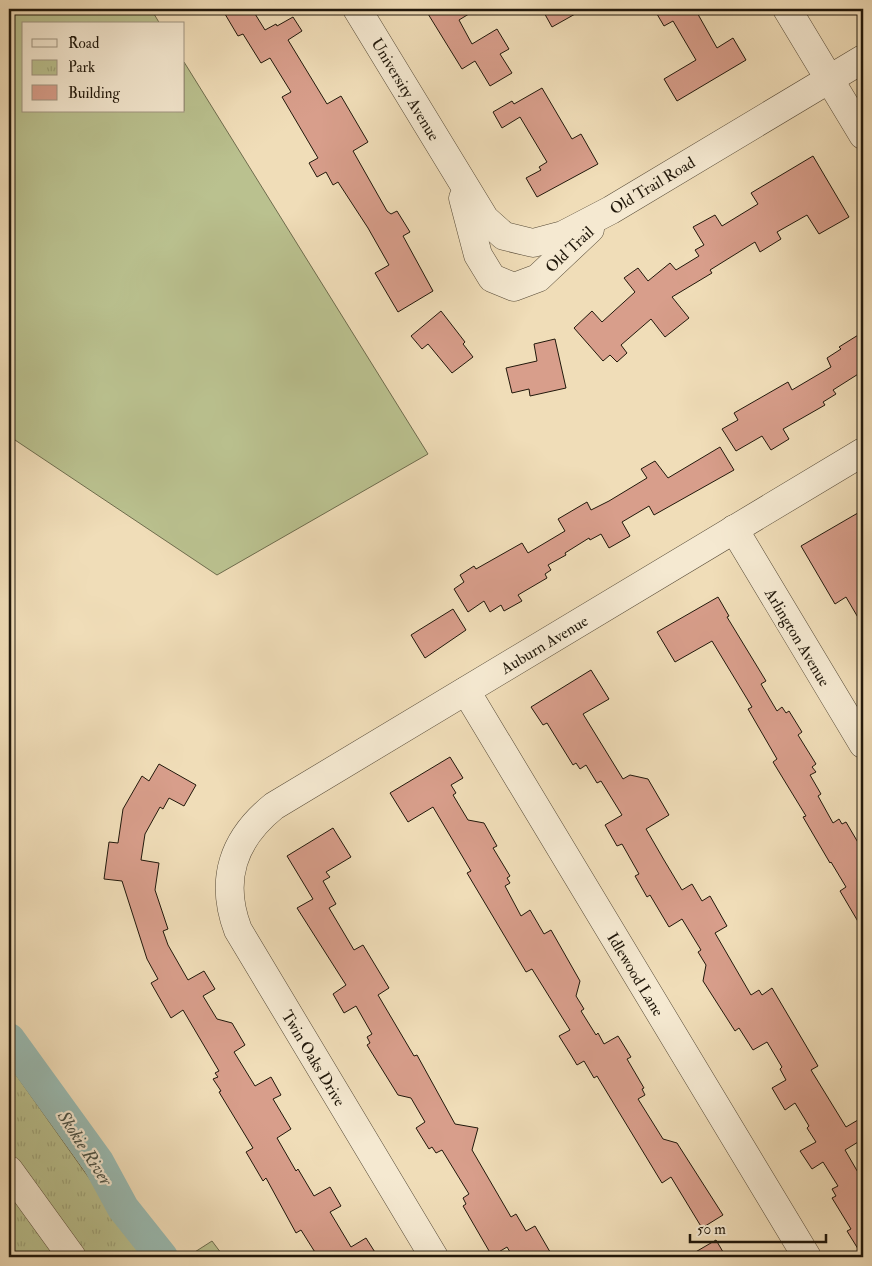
<svg xmlns="http://www.w3.org/2000/svg" width="872" height="1266" viewBox="0 0 872 1266" font-family="'IM FELL Double Pica',serif">
	<style>
		.grass { fill: #bac18f; stroke: #6e6c4d }
		.park { fill: url(#park-tufts); stroke: #6e6c4d }
		.lines { fill: none; stroke-linecap: round; stroke-linejoin: round }
		.river { stroke: #9abbb2; stroke-width: 32 }
		.building { fill: #d89e8b; stroke: #21180b }
		.minor-casing { stroke: #554936; stroke-width: 29 }
		.minor { stroke: #f5e9d1; stroke-width: 28 }
		.labels { text-anchor: middle; stroke-width: 4.5; stroke-linejoin: round; paint-order: stroke }
		.street-label { font-size: 16px; fill: #21180b; stroke: #f5e9d1 }
		.water-label { font-size: 18px; font-style: italic; fill: #4b5145; stroke: #f5e9d1 }
	</style>
	<defs>
		<pattern id="park-tufts" width="24" height="20" patternUnits="userSpaceOnUse" patternTransform="scale(1.25)"><rect width="24" height="20" fill="#bac18f"/><path d="M3 7l-1-3M5 7V3M7 7l1-3M15 17l-1-3M17 17v-4M19 17l1-3" fill="none" stroke="#a0a57a"/></pattern>
	</defs>
	<rect width="100%" height="100%" fill="#f0ddb8"/>
	<filter id="stains"><feTurbulence type="fractalNoise" baseFrequency=".004" numOctaves="4"/><feColorMatrix values="0 0 0 0 .2 0 0 0 0 .09 0 0 0 0 .02 0 0 0 .5 -.17"/></filter>
	<radialGradient id="worn" r=".72"><stop offset=".6" stop-color="#630" stop-opacity="0"/><stop offset="1" stop-color="#630" stop-opacity=".3"/></radialGradient>
	<polygon class="grass" points="9,9 151,9 160,24 24,24 24,111 184,111 184,62 428,454 217,575 9,436"/>
	<g class="park">
		<polygon points="9,1065 145,1257 9,1257"/>
		<polygon points="212,1241 224,1257 187,1257"/>
	</g>
	<g class="lines">
		<polyline class="river" points="9,1039 98,1162 123,1208 162,1257"/>
	</g>
	<g class="building">
		<polygon points="222,9 252,9 265,30 276,24 277,26 293,17 302,31 288,40 327,104 341,96 368,142 353,151 387,211 391,214 397,211 410,232 403,236 433,291 398,312 375,273 389,265 368,228 338,182 333,185 326,172 317,177 309,163 318,158 282,97 291,92 270,58 261,63 243,34 238,36"/>
		<polygon points="425,9 477,9 459,20 472,44 497,29 509,49 500,54 512,73 490,86 475,61 462,69"/>
		<polygon points="542,9 584,9 552,27"/>
		<polygon points="654,9 695,9 717,48 733,38 746,60 677,101 664,79 696,60 673,21 664,26"/>
		<polygon points="542,88 572,139 581,134 598,164 537,197 526,178 541,170 539,167 547,162 520,117 502,128 493,112 512,101 514,104"/>
		<polygon points="813,156 849,217 819,234 807,215 777,232 781,239 760,252 755,242 710,270 712,273 672,297 689,318 665,337 651,319 621,345 627,353 617,362 610,355 603,361 574,328 592,311 602,322 635,292 624,278 638,268 648,281 670,263 676,270 699,256 695,250 704,245 693,227 715,215 722,226 758,204 751,193"/>
		<polygon points="441,311 465,342 463,344 473,357 452,373 428,344 422,349 411,336"/>
		<polygon points="863,332 863,371 833,390 836,394 823,402 825,405 783,429 789,439 771,450 762,436 736,451 722,429 738,420 734,413 788,382 792,390 831,367 827,358 841,349 839,347"/>
		<polygon points="555,339 566,388 530,396 529,389 512,393 506,368 537,361 534,344"/>
		<polygon points="720,447 734,470 654,515 649,506 622,522 630,536 609,548 601,534 590,540 589,538 565,553 566,555 548,565 551,570 545,574 547,578 518,595 522,601 504,611 501,605 490,612 484,601 468,612 454,589 464,582 460,575 474,566 476,569 522,543 528,553 565,531 558,519 587,502 591,510 609,501 647,478 641,469 655,461 668,478"/>
		<polygon points="863,510 863,626 846,597 835,604 801,546"/>
		<polygon points="718,597 729,616 727,617 766,681 761,684 777,711 782,707 786,713 789,711 802,732 798,735 816,764 812,767 816,772 810,775 821,794 818,796 833,823 839,819 842,824 846,822 863,851 863,930 840,891 846,887 831,862 830,863 803,817 806,816 773,762 777,759 748,709 752,707 712,641 675,662 657,632"/>
		<polygon points="453,609 466,630 425,658 411,635"/>
		<polygon points="591,670 609,699 583,714 623,779 630,775 648,779 669,815 646,829 664,860 682,890 692,884 702,901 710,896 727,926 715,933 751,995 759,990 762,995 772,988 818,1066 811,1070 846,1127 863,1117 863,1139 845,1150 863,1181 863,1257 847,1231 851,1229 832,1198 836,1196 832,1189 838,1186 823,1162 812,1169 800,1151 816,1142 807,1128 809,1126 795,1103 785,1110 772,1088 786,1080 780,1069 782,1067 767,1042 753,1050 739,1028 735,1031 703,981 706,965 698,952 701,950 682,919 669,927 650,895 647,897 635,876 639,874 622,844 617,846 605,825 622,815 601,781 597,783 586,765 580,769 576,763 573,765 547,723 543,725 531,707"/>
		<polygon points="450,757 463,778 451,785 456,793 453,795 468,820 484,823 497,846 493,848 510,876 507,878 510,883 505,886 521,916 530,910 544,934 551,930 580,981 576,996 584,1009 581,1011 596,1035 598,1033 604,1044 618,1036 631,1057 627,1059 644,1088 642,1089 645,1095 638,1099 663,1139 677,1143 723,1215 702,1228 671,1177 662,1183 597,1076 594,1078 584,1061 577,1065 571,1055 559,1036 570,1030 532,969 526,972 467,873 471,871 433,807 408,822 390,793"/>
		<polygon points="159,764 196,785 184,806 169,798 163,809 160,807 145,834 141,860 159,863 155,890 168,929 163,931 168,945 188,980 204,971 215,989 203,996 217,1019 232,1023 245,1045 234,1052 255,1086 271,1077 281,1095 273,1099 291,1129 277,1138 296,1171 298,1169 314,1196 330,1187 341,1206 330,1212 351,1247 366,1238 378,1257 318,1257 301,1230 296,1233 266,1178 263,1181 246,1152 253,1148 219,1092 221,1091 213,1079 218,1077 215,1073 219,1071 183,1010 171,1018 151,983 158,979 147,959 122,881 104,879 109,842 118,843 123,809 142,776 149,781"/>
		<polygon points="333,828 351,857 326,872 330,877 323,881 336,904 329,908 354,950 363,945 389,988 378,995 414,1056 417,1055 455,1124 478,1128 472,1150 511,1217 516,1214 526,1231 535,1226 553,1257 513,1257 507,1247 492,1256 463,1206 466,1204 463,1198 469,1194 442,1150 436,1153 432,1147 429,1149 416,1128 425,1122 411,1098 398,1095 380,1066 367,1045 370,1043 367,1037 372,1034 356,1006 344,1013 333,994 346,985 297,908 313,899 287,856"/>
		<polygon points="716,1240 726,1257 687,1257"/>
	</g>
	<g class="lines">
		<defs>
			<g id="minor">
				<polyline points="357,9 485,219 504,236 533,243 563,235 611,210 863,59"/>
				<polyline points="787,9 863,135"/>
				<polyline points="463,198 478,255 492,278 514,287 538,278 590,229"/>
				<polyline points="734,529 863,744"/>
				<polyline points="466,691 807,1257"/>
				<polyline points="9,1170 72,1257"/>
				<path d="M434 1257 238 930C219 880 233 839 274 806L863 452"/>
			</g>
		</defs>
		<use href="#minor" class="minor-casing"/>
		<use href="#minor" class="minor"/>
	</g>
	<g class="labels">
		<g class="street-label">
			<text transform="translate(406 89) rotate(59)" y="6">University Avenue</text>
			<text transform="translate(652 185) rotate(-31)" y="6">Old Trail Road</text>
			<text transform="translate(569 249) rotate(-43)" y="6">Old Trail</text>
			<text transform="translate(798 637) rotate(59)" y="6">Arlington Avenue</text>
			<text transform="translate(544 644) rotate(-31)" y="6">Auburn Avenue</text>
			<text transform="translate(636 974) rotate(59)" y="6">Idlewood Lane</text>
			<text transform="translate(314 1058) rotate(59)" y="6">Twin Oaks Drive</text>
		</g>
		<g class="water-label">
			<text transform="translate(85 1148) rotate(57)" y="6">Skokie River</text>
		</g>
	</g>
	<rect width="872" height="1266" fill="none" stroke="#f0ddb8" stroke-width="30"/>
	<rect x="10" y="10" width="852" height="1246" fill="none" stroke="#21180b" stroke-width="2.5"/>
	<rect x="15" y="15" width="842" height="1236" fill="none" stroke="#21180b"/>
	<rect x="22" y="22" width="162" height="90" fill="#f5e9d1" stroke="#a09582"/>
	<rect x="32" y="39" width="25" height="8" fill="#f5e9d1" stroke="#a09582"/>
	<text x="68" y="48" font-size="15" fill="#21180b">Road</text>
	<rect x="32" y="60" width="25" height="15" fill="url(#park-tufts)" stroke="#a09582"/>
	<text x="68" y="72" font-size="15" fill="#21180b">Park</text>
	<rect x="32" y="85" width="25" height="15" fill="#d89e8b" stroke="#a09582"/>
	<text x="68" y="98" font-size="15" fill="#21180b">Building</text>
	<path d="M690 1234v8h136v-8" fill="none" stroke="#21180b" stroke-width="2.5"/>
	<text x="697" y="1234" font-size="15" fill="#21180b" stroke="#f5e9d1" stroke-width="4" paint-order="stroke">50 m</text>
	<rect width="100%" height="100%" filter="url(#stains)"/>
	<rect width="100%" height="100%" fill="url(#worn)"/>
</svg>
